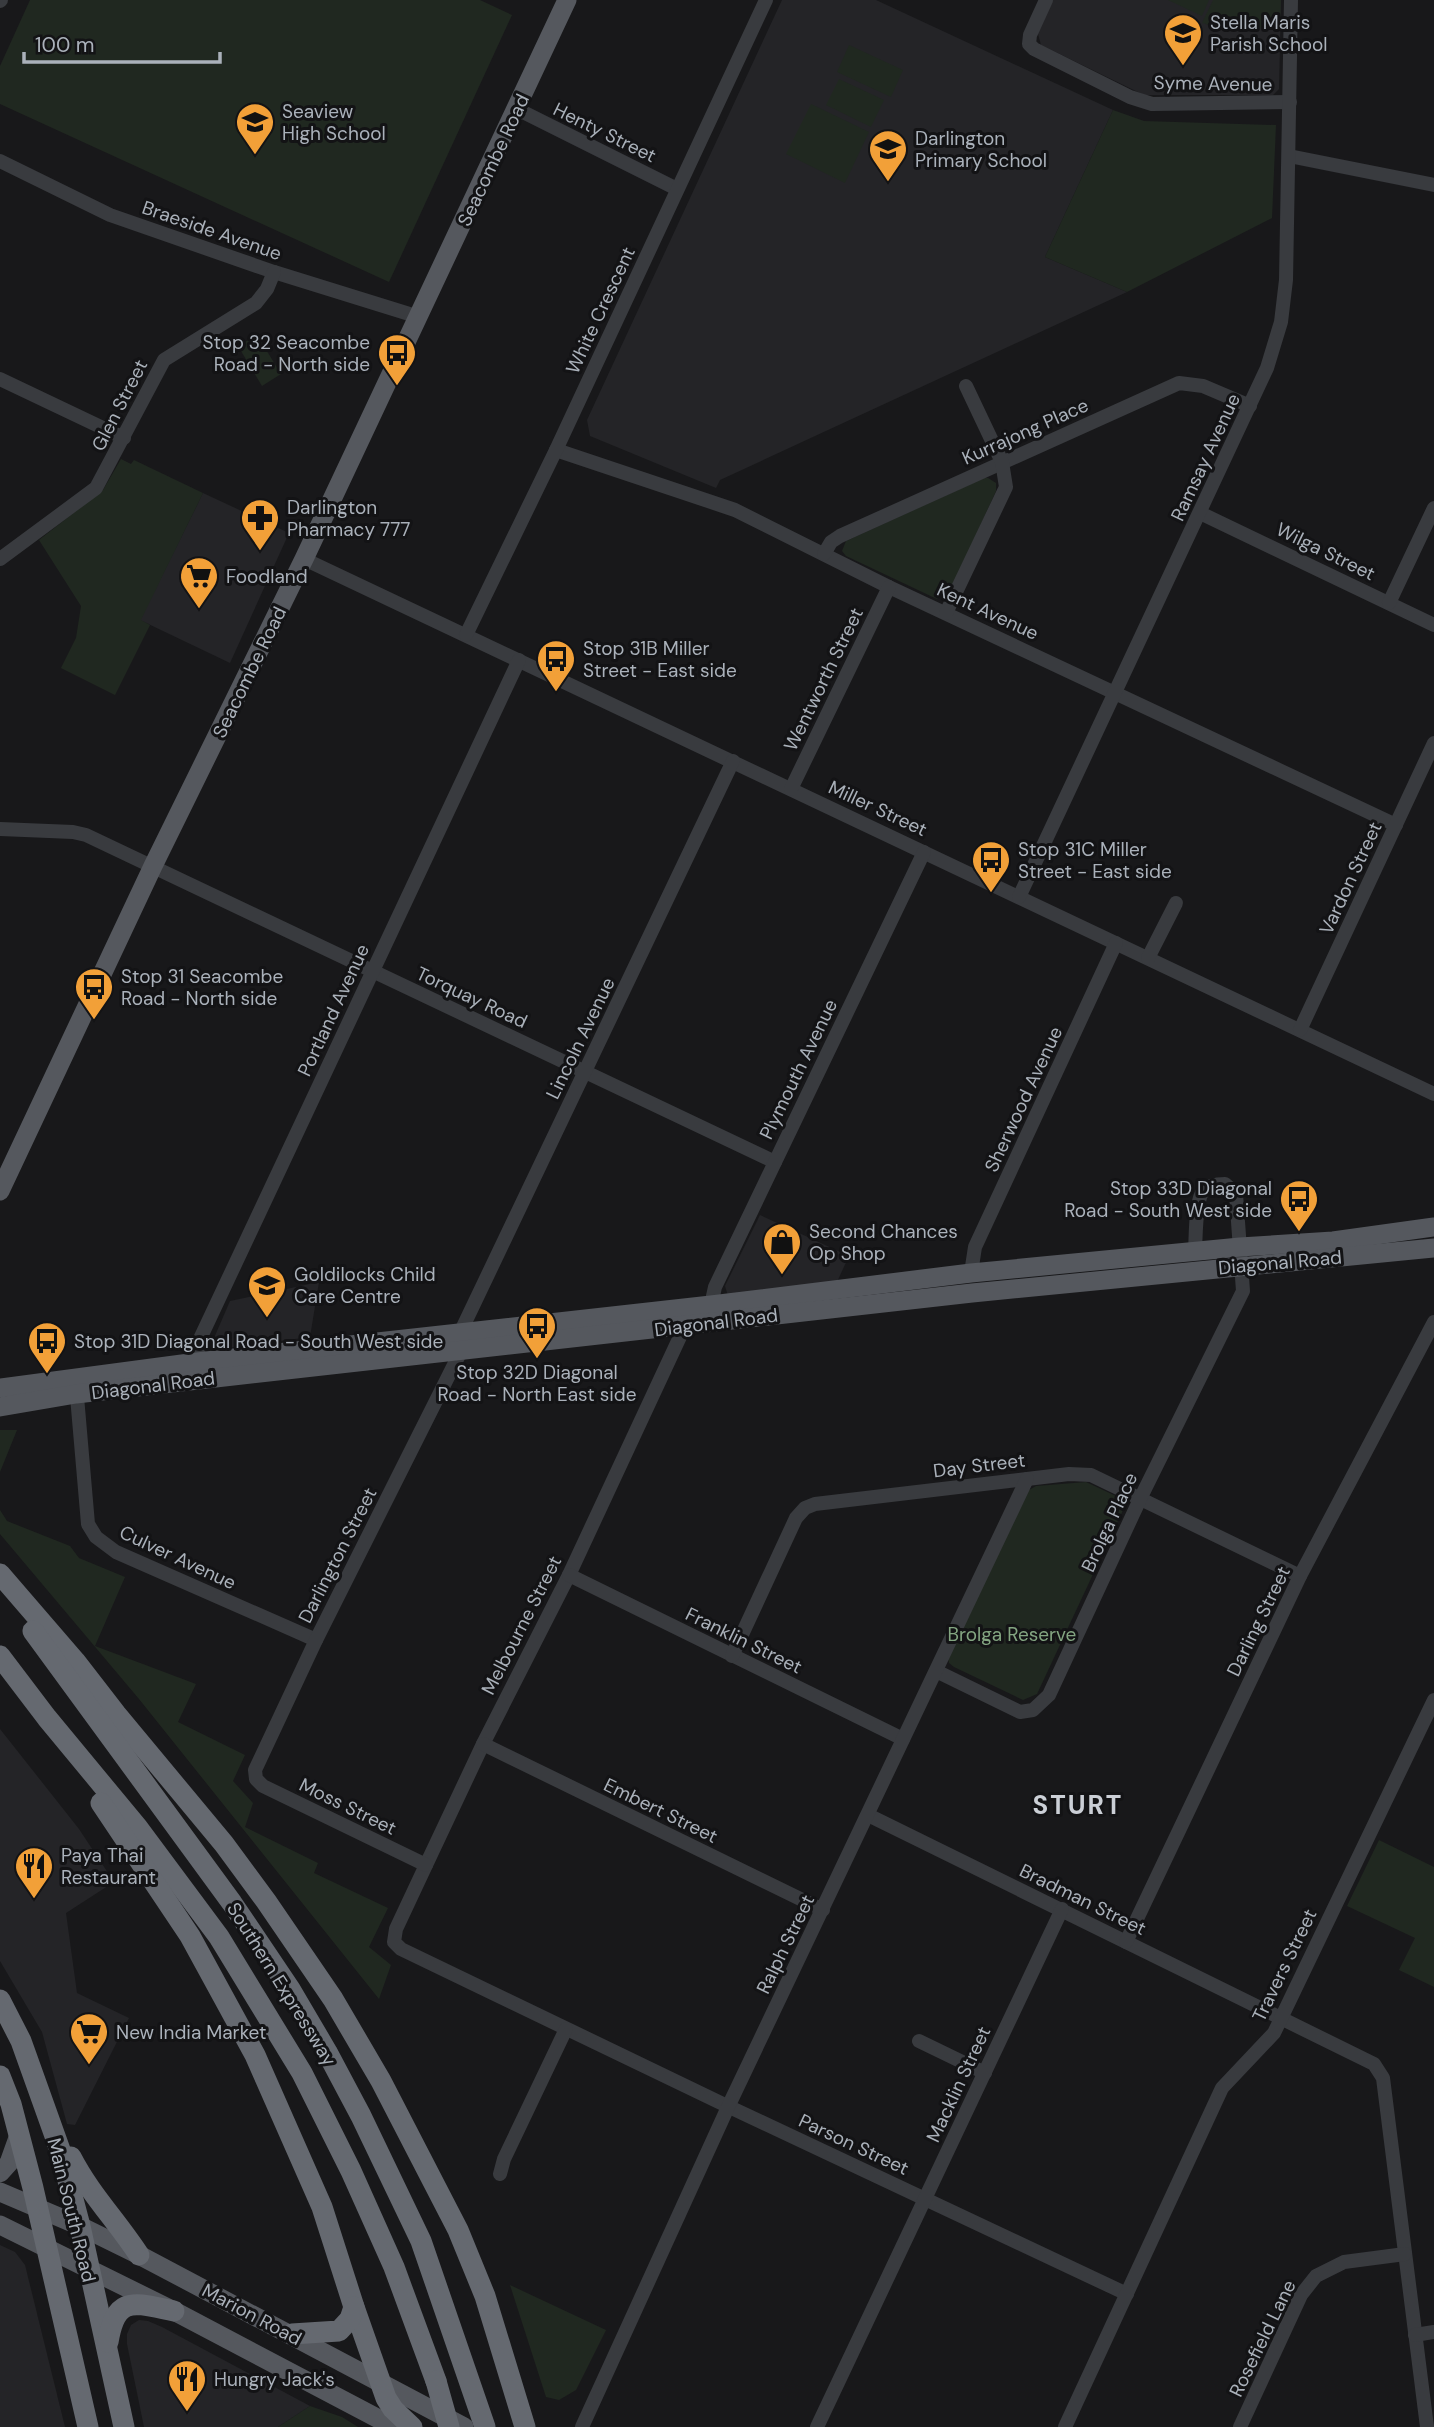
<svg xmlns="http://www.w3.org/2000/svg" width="1434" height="2427" viewBox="0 0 1434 2427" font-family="'DM Sans',sans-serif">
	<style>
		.built { fill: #242427 }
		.green { fill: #202820 }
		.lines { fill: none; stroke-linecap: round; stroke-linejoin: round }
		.minor { stroke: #393b3f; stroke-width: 14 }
		.major { stroke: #55585e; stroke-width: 19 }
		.highway { stroke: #656970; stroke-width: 21 }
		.highway-bridge { stroke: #656970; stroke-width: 21 }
		.labels { text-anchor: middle; stroke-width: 6; stroke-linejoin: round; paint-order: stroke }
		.poi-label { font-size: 19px; fill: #aab1ba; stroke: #131315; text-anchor: start }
		.street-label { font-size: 19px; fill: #aab1ba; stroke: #131315 }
		.park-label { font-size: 19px; fill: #83a581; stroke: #131315 }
		.district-label { font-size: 26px; font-weight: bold; letter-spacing: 2px; fill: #cbcfd6; stroke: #131315 }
	</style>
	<rect width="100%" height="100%" fill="#18181a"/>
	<g class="built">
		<polygon points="782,0 876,0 1113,110 1045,257 1127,292 720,480 716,488 590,436 587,420"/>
		<polygon points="1052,0 1281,0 1279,89 1273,95 1144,95 1041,45 1037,30"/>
		<polygon points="203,493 289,533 230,663 140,620"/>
		<polygon points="760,1215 849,1256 836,1284 728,1296 725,1286"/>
		<polygon points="319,1282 310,1337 221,1349 214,1338 230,1301"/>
		<polygon points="0,1729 79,1829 114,1882 66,1913 77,1993 129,2018 75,2125 67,2124 42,2032 0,1961"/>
		<polygon points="0,2245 15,2252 25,2265 65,2427 0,2427"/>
		<polygon points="139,2320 148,2321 162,2327 310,2406 278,2427 144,2427 127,2344 127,2334 131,2325"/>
	</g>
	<g class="green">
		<polygon points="30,0 480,0 512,15 389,282 0,104 0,66"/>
		<polygon points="1168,0 1209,0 1202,16"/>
		<polygon points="1213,0 1281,0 1280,26 1231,31 1202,23"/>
		<polygon points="849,45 903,70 891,97 837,72"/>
		<polygon points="839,79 884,100 871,127 826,105"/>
		<polygon points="811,104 869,132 845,183 786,154"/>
		<polygon points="1113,110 1144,121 1276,125 1272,218 1127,292 1045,257"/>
		<polygon points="257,335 281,374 262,386 238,346"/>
		<polygon points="121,459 131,464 134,460 203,493 141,620 150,625 115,695 61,668 76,638 81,606 39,540 103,490"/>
		<polygon points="984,478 988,478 996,483 996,491 949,594 937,599 846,556 842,551 846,541"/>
		<polygon points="0,1430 17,1430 0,1472"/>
		<polygon points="1086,1482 1118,1497 1123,1510 1037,1694 1023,1700 954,1667 949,1663 948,1657 1029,1490 1036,1486"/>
		<polygon points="0,1510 7,1521 70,1546 79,1558 125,1577 95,1646 196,1684 178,1722 245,1755 233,1781 253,1803 245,1827 318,1863 314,1873 388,1908 369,1947 391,1965 379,1999 139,1699 0,1534"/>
		<polygon points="1379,1840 1434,1867 1434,1987 1399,1970 1415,1938 1347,1906"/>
		<polygon points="510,2285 606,2330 576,2390 559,2400 546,2397"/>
		<polygon points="310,2406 342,2417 358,2427 278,2427"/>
	</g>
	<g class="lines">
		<g class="minor">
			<polyline points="1046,0 1030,35 1029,44 1034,49 1130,97 1152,104 1290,102"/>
			<polyline points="0,1 1,0"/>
			<polyline points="517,109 677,189"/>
			<polyline points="1289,156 1434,185"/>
			<polyline points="0,161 110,215 274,272 419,317"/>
			<polyline points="0,379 124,438"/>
			<polyline points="556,450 735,510 889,587 1396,825"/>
			<polyline points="1200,513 1434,625"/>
			<polyline points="824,554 831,542 840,536 1179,383 1203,386 1250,406"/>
			<polyline points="0,559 96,488 164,360 256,303 267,289 274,272"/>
			<polyline points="304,559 1434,1094"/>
			<polyline points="1389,603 1434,508"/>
			<polyline points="946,613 1006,487 1002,462 966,386"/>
			<polyline points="466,635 556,450 766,0"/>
			<polyline points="791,789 889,587"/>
			<polyline points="0,829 73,832 86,835 775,1162"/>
			<polyline points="1019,897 1267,368 1281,322 1286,280 1291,0"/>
			<polyline points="1148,958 1176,903"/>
			<polyline points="1300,1030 1434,743"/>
			<polyline points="971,1273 975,1247 1116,943"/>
			<polyline points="711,1305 715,1287 924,852"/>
			<polyline points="685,1326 569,1575 483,1744 426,1865 396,1929 394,1942 401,1949 723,2104 1127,2294"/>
			<polyline points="461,1331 733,761"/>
			<polyline points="197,1371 199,1341 519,660"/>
			<polyline points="76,1385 88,1524 96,1537 116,1552 316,1640"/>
			<polyline points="569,1575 903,1739"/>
			<polyline points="732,1656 796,1518 805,1508 815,1504 1027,1479 1069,1474 1091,1475 1300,1576"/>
			<path d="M936 1671 1020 1712 1033 1710 1049 1695 1141 1497 1243 1291 1236 1194 1225 1184C1217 1184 1209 1185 1204 1190 1195 1199 1196 1237 1195 1251"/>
			<polyline points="483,1744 823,1910"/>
			<polyline points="868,1815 1374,2064 1383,2078 1427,2427"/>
			<polyline points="426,1865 263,1786 256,1779 255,1770 316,1640 461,1351"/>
			<polyline points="1126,1942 1300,1576 1434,1322"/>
			<polyline points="919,2041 985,2073"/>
			<polyline points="500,2174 504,2159 566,2029"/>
			<polyline points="1415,2335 1434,2332"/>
			<polyline points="582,2427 728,2107 1027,1479"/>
			<polyline points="817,2427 1062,1909"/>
			<polyline points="1065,2427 1222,2088 1274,2033 1434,1700"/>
			<polyline points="1240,2427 1301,2295 1316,2276 1344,2262 1405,2254"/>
		</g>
		<g class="major">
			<polyline points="0,1191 153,866 304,559 567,0"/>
			<polyline points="0,1388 197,1362 711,1305 971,1273 1240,1247 1333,1241 1434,1227"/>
			<polyline points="0,1407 76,1394 198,1380 972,1293 1434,1248"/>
			<polyline points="0,2173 9,2163 19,2135"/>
			<polyline points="0,2192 80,2226 139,2255 464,2427"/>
			<polyline points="0,2225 174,2311 394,2427"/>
		</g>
		<g class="highway">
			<polyline points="0,1574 75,1661 116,1714 224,1844 266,1901 333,1999 381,2081 458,2230 485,2296 525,2427"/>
			<polyline points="33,1631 232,1903 290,1989 327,2052 361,2116 421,2241 485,2427"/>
			<polyline points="0,1656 47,1718 138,1828 219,1937 302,2073 351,2171 394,2267 436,2381"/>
			<polyline points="101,1803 190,1936 255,2055 322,2207 354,2307 386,2398 393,2409 412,2427"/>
			<polyline points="0,2000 21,2041 60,2150 80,2226 124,2427"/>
			<polyline points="0,2076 11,2104 33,2188 88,2427"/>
			<path d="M71 2157C90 2194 117 2221 139 2255"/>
			<polyline points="292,2334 339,2331 350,2319 354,2307"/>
			<path d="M108 2342C116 2294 134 2303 174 2311"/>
		</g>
		<polyline class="highway-bridge" points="436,2381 449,2427"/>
	</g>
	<defs>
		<symbol id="school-pin" viewBox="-11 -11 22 30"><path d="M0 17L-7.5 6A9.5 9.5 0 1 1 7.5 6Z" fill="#f2a038" stroke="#131315"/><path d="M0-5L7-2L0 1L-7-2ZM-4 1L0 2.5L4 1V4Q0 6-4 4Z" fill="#111"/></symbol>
		<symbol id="bus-pin" viewBox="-11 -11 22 30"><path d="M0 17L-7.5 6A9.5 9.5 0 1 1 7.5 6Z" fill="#f2a038" stroke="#131315"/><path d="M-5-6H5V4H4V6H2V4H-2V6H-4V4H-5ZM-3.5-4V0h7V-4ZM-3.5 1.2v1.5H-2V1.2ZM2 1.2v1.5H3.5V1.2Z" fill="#111"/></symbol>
		<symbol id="pharmacy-pin" viewBox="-11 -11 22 30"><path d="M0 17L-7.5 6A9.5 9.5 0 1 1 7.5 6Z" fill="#f2a038" stroke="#131315"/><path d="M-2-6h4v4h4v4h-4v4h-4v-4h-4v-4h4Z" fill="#111"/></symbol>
		<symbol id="supermarket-pin" viewBox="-11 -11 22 30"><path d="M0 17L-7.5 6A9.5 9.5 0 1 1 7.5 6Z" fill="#f2a038" stroke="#131315"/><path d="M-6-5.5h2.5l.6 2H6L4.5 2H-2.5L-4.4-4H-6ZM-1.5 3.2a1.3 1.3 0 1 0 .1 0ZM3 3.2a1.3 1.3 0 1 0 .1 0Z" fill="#111"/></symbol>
		<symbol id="shop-pin" viewBox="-11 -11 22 30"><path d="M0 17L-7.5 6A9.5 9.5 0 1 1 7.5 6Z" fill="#f2a038" stroke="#131315"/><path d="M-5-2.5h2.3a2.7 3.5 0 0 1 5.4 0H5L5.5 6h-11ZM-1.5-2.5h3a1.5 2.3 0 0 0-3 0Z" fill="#111"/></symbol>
		<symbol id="restaurant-pin" viewBox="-11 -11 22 30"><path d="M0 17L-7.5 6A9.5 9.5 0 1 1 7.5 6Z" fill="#f2a038" stroke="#131315"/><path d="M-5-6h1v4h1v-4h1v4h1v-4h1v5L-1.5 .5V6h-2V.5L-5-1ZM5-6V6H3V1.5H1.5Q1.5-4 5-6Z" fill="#111"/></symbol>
	</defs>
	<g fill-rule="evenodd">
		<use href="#school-pin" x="1161" y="11" width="44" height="60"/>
		<use href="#school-pin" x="233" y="100" width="44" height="60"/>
		<use href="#school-pin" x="866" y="127" width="44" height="60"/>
		<use href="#bus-pin" x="375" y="331" width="44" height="60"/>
		<use href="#pharmacy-pin" x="238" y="496" width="44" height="60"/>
		<use href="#supermarket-pin" x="177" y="554" width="44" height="60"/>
		<use href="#bus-pin" x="534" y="637" width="44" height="60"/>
		<use href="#bus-pin" x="969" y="838" width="44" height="60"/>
		<use href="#bus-pin" x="72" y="965" width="44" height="60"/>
		<use href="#bus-pin" x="1277" y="1177" width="44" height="60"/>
		<use href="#shop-pin" x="760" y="1220" width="44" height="60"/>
		<use href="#school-pin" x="245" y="1263" width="44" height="60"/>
		<use href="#bus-pin" x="515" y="1304" width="44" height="60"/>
		<use href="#bus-pin" x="25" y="1319" width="44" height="60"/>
		<use href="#restaurant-pin" x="12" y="1844" width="44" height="60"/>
		<use href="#supermarket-pin" x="67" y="2010" width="44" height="60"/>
		<use href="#restaurant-pin" x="165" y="2357" width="44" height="60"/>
	</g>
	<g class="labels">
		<g class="poi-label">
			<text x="1210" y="29">Stella Maris<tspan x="1210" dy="22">Parish School</tspan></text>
			<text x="282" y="118">Seaview<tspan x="282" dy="22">High School</tspan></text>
			<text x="915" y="145">Darlington<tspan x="915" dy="22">Primary School</tspan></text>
			<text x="370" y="349" text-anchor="end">Stop 32 Seacombe<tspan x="370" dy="22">Road - North side</tspan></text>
			<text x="287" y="514">Darlington<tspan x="287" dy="22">Pharmacy 777</tspan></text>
			<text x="226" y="583">Foodland</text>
			<text x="583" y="655">Stop 31B Miller<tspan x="583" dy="22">Street - East side</tspan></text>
			<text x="1018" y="856">Stop 31C Miller<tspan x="1018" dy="22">Street - East side</tspan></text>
			<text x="121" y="983">Stop 31 Seacombe<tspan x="121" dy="22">Road - North side</tspan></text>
			<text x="1272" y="1195" text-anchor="end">Stop 33D Diagonal<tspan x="1272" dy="22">Road - South West side</tspan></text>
			<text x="809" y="1238">Second Chances<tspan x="809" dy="22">Op Shop</tspan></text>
			<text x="294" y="1281">Goldilocks Child<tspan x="294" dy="22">Care Centre</tspan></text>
			<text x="74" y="1348">Stop 31D Diagonal Road - South West side</text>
			<text x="537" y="1379" text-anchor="middle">Stop 32D Diagonal<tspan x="537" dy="22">Road - North East side</tspan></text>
			<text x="61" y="1862">Paya Thai<tspan x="61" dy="22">Restaurant</tspan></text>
			<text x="116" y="2039">New India Market</text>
			<text x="214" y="2386">Hungry Jack's</text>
		</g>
		<g class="street-label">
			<text transform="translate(1213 83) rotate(1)" y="7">Syme Avenue</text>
			<text transform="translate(605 132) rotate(26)" y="7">Henty Street</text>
			<text transform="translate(493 160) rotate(-65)" y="7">Seacombe Road</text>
			<text transform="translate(212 230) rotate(19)" y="7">Braeside Avenue</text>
			<text transform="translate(600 310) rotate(-65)" y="7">White Crescent</text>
			<text transform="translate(119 405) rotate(-63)" y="7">Glen Street</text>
			<text transform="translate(1025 431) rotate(-24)" y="7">Kurrajong Place</text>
			<text transform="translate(1205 457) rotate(-65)" y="7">Ramsay Avenue</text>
			<text transform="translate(1326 551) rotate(26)" y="7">Wilga Street</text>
			<text transform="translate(988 611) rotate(25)" y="7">Kent Avenue</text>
			<text transform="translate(249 672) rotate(-64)" y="7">Seacombe Road</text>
			<text transform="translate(823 679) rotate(-64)" y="7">Wentworth Street</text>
			<text transform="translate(878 808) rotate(25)" y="7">Miller Street</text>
			<text transform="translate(1350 878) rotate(-65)" y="7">Vardon Street</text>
			<text transform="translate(472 997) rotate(25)" y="7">Torquay Road</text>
			<text transform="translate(333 1010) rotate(-65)" y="7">Portland Avenue</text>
			<text transform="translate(580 1038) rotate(-64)" y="7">Lincoln Avenue</text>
			<text transform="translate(798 1069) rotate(-64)" y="7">Plymouth Avenue</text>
			<text transform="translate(1023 1099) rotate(-65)" y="7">Sherwood Avenue</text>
			<text transform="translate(1280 1262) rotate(-5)" y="7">Diagonal Road</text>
			<text transform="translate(716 1322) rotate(-7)" y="7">Diagonal Road</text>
			<text transform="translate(153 1385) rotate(-7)" y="7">Diagonal Road</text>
			<text transform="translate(979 1465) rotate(-7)" y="7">Day Street</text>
			<text transform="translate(1109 1522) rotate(-65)" y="7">Brolga Place</text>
			<text transform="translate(337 1555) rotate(-63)" y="7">Darlington Street</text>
			<text transform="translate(178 1557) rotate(25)" y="7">Culver Avenue</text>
			<text transform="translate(1258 1621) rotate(-64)" y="7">Darling Street</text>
			<text transform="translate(521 1625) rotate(-63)" y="7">Melbourne Street</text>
			<text transform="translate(744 1640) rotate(26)" y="7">Franklin Street</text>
			<text transform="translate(348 1806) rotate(26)" y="7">Moss Street</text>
			<text transform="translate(661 1810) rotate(26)" y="7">Embert Street</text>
			<text transform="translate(1083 1899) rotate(26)" y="7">Bradman Street</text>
			<text transform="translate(785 1944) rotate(-64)" y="7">Ralph Street</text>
			<text transform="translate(1284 1965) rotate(-64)" y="7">Travers Street</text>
			<text transform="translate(282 1984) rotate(58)" y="7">Southern Expressway</text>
			<text transform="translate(958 2084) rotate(-65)" y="7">Macklin Street</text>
			<text transform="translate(854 2144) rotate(25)" y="7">Parson Street</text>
			<text transform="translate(72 2210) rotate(76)" y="7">Main South Road</text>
			<text transform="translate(252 2314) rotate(28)" y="7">Marion Road</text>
			<text transform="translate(1262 2338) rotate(-64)" y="7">Rosefield Lane</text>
		</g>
		<g class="park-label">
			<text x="1012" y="1641">Brolga Reserve</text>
		</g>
		<g class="district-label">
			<text x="1078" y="1814">STURT</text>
		</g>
	</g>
	<path d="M24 52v10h196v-10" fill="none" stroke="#aab1ba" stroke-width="3.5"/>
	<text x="35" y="52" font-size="21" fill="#aab1ba" stroke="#131315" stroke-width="5" paint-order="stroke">100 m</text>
</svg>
